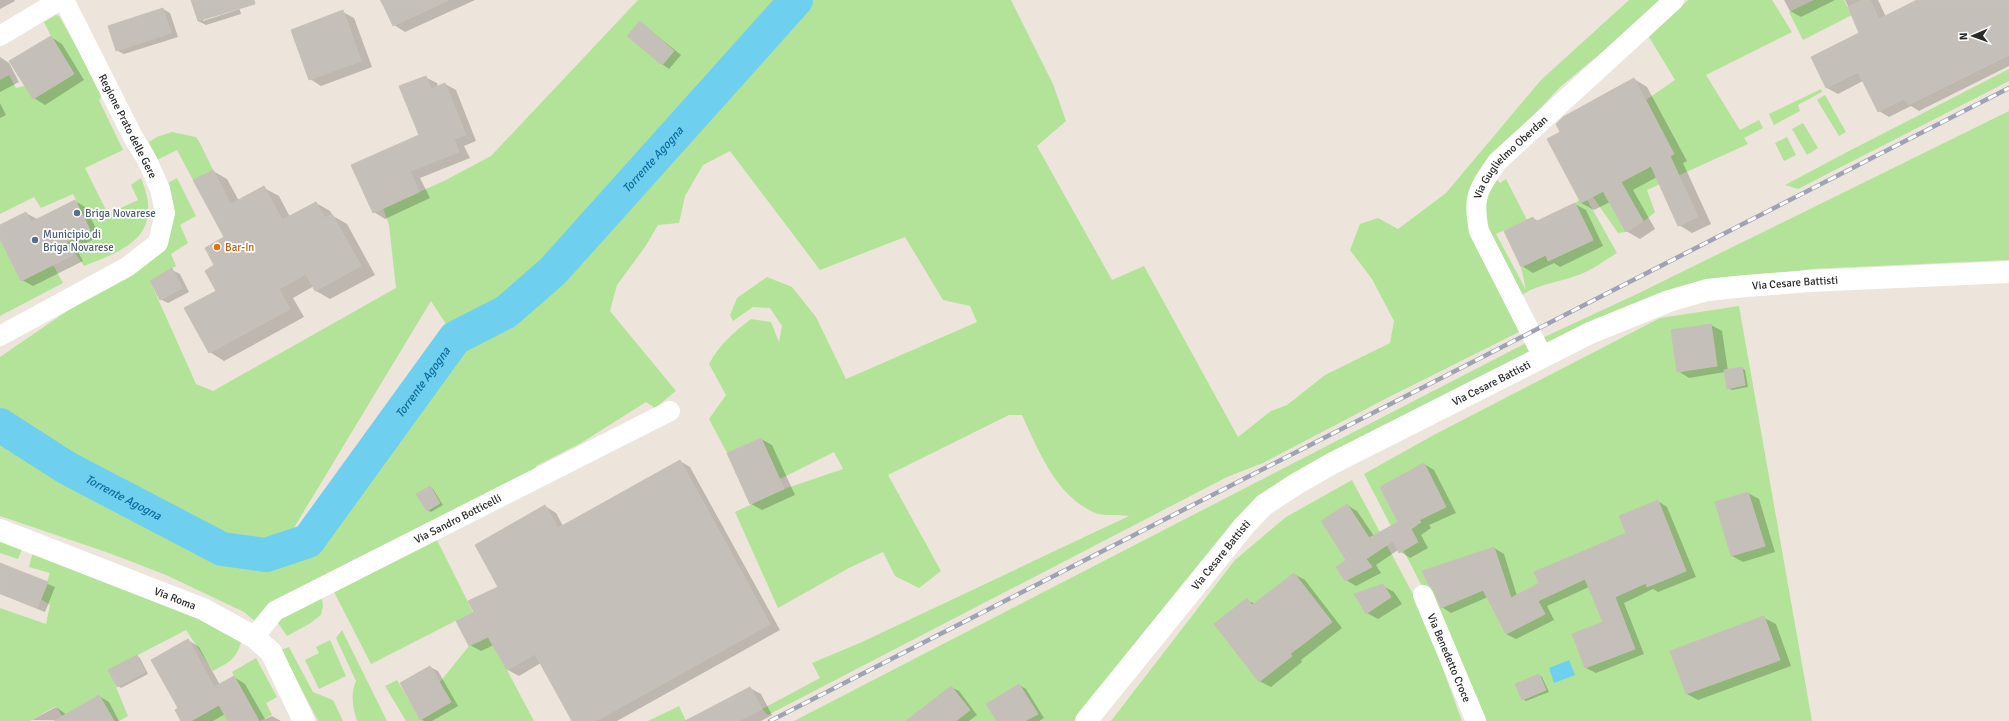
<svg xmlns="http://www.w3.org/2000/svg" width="2009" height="721" viewBox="0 0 2009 721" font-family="Signika,sans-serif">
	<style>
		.green { fill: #b3e398 }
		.water { fill: #6fcfef }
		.shadow { fill: #0003; fill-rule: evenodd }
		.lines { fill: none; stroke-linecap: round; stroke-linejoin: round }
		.river { stroke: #6fcfef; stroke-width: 34 }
		.building { fill: #c5bfb9; stroke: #c8c1b6 }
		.street { stroke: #fff; stroke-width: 20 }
		.secondary { stroke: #fff; stroke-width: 22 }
		.rail-casing { stroke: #9fa2b5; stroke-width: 4.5 }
		.rail { stroke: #fff; stroke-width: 3; stroke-dasharray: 9; stroke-linecap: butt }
		.service-dot { fill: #5c6f8a; stroke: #fff; stroke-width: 1.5 }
		.food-dot { fill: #e8710a; stroke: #fff; stroke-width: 1.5 }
		.labels { text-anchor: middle; stroke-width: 3.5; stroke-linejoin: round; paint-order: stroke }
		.street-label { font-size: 11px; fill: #2a2a2a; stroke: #fff }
		.service-label { font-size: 11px; fill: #4e5e75; stroke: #fff; text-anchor: start }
		.food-label { font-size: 11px; fill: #c56008; stroke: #fff; text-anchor: start }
		.water-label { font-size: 12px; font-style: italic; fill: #0c6d9c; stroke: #fff }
	</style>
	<rect width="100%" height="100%" fill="#ede5dc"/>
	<g class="green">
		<polygon points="638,0 789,0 551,268 504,308 453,335 431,301 289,536 247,547 190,524 73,463 15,419 0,411 0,357 111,281 154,254 168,214 168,183 177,178 196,216 180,225 188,243 171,254 176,266 150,281 196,384 213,391 396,288 389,225 383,208 444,181 491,156"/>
		<path d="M799 0H1011L1053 84 1066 121 1037 146 1112 280 1144 266 1238 437 1271 411 1287 405 1325 375 1390 343 1394 321 1372 279 1350 250 1360 224 1378 218 1398 229 1446 193 1541 80 1629 0H1665L1560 87 1524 126 1470 201 1521 331 1387 398 1263 463 1227 477 768 715 762 709 820 678 812 663 862 642 1129 516C1119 514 1103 517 1093 512 1056 495 1038 450 1022 415H1009L888 475 941 571 919 588 895 576 883 552 849 568 778 608 735 512 784 489 843 469 834 452 780 479 761 438 727 453 709 419 726 395 709 364C719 345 734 332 751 319L771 322 779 342 782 326 770 308 753 307 733 321 730 315 737 298 767 277 792 287 816 317 846 379 977 322 970 306 943 300 905 237 820 270 730 151 703 165 685 196 679 223 658 225 645 247 617 285 610 311 676 391 655 408 646 402 581 443 536 466 537 473 256 622 244 612 166 575 109 553 0 516V440L42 457 64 472 222 552 267 558 309 542 458 341 508 313 555 273Z"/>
		<polygon points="1688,0 1772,0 1792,32 1706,75 1740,130 1759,120 1763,128 1744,138 1748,144 1647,190 1655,212 1643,222 1634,207 1615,211 1626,232 1618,233 1593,197 1674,154 1646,100 1675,80 1649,37"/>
		<polygon points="1814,0 1844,0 1852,15 1803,40 1789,12"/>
		<path d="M56 15 59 16 103 94 99 100 123 150 85 168 108 214 138 200 131 185 141 178C164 234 129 249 84 266L67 241 90 230 73 194 41 208 34 197 0 214V80L9 75 16 88 74 73 51 36 44 22Z"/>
		<polygon points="2009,69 2009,81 1798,189 1785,185 1849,151"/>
		<polygon points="1821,89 1822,92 1798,105 1800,111 1774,125 1769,114"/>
		<polygon points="1825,95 1846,132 1839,136 1817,100"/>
		<polygon points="2009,111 2009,260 1811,269 1706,287 1545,348 1540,339 1639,293"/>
		<polygon points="1803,123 1818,148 1807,155 1792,129"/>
		<polygon points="172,132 196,137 200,143 213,170 193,180 177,150 157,160 149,142 157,137"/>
		<polygon points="1787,137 1796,155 1784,161 1775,143"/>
		<path d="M1495 177 1500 183 1506 179 1527 220 1496 234 1526 290 1521 267 1546 255 1549 261 1593 240 1575 203 1585 196 1617 253C1605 260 1594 269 1581 274 1563 282 1539 283 1522 295L1485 229 1486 188Z"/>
		<polygon points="0,239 53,265 63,283 0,316"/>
		<polygon points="1739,306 1812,721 1483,721 1456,652 1364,474 1430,437 1660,318"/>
		<polygon points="1528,342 1530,354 1291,476 1078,721 794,721"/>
		<polygon points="1352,480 1421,609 1462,721 1111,721 1235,560 1286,517"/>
		<polygon points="0,539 23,547 18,559 0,553"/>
		<polygon points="437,540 473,612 371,664 334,592"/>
		<path d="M34 548 152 592 241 642C236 660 229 662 213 671L186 630 109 670 128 716 119 721H65L56 706 30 721H0V608L46 624 50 605 41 599 50 573 29 567Z"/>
		<polygon points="321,591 323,606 321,615 309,624 287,636 276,620"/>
		<path d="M342 630 387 721H357C353 709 350 693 356 681L336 638Z"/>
		<polygon points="489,636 534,721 406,721 385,686 397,680 420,720 440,682 469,646"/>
		<polygon points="330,640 346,676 319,689 305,660 319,653 316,647"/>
		<polygon points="289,647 313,692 333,700 343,721 318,721 281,650"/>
		<polygon points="256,658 277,697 266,703 272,715 260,721 238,721 254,712 232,672"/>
		<polygon points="219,705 228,721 191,721"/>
		<polygon points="679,706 686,721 648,721"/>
	</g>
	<polygon class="water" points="1569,660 1575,675 1554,683 1549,668"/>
	<g class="shadow">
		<polygon points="0,0 14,0 15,1 0,9"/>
		<path d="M192 0H237L241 14 206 25 198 21ZM239 7 240 9 203 21V19Z"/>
		<polygon points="380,0 475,0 405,32 394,25"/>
		<polygon points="1784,0 1835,0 1801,17 1790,11"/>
		<polygon points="1845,0 1878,0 1886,17 1919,0 2009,0 2009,66 1919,111 1911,106 1889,117 1879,111 1863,81 1838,94 1827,88 1812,57 1861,33"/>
		<polygon points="163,9 170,13 178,37 124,54 116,50"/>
		<polygon points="343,12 354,18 372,67 321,86 310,79"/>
		<polygon points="640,22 681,55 669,69 662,64"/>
		<polygon points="51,37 62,44 84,80 45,105 34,98"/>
		<polygon points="0,57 9,63 19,82 0,92"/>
		<polygon points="425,77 437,83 438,87 445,84 456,90 476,141 464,146 470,158 420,178 430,198 385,219 374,212 420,135"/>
		<polygon points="1634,79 1647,87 1687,161 1683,163 1711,224 1692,233 1679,225 1657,177 1633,190 1655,229 1640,239 1626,231 1610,202 1594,210 1581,203 1561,132"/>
		<polygon points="0,103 6,115 0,118"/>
		<polygon points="213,171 227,179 239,201 264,188 279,196 290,217 316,203 330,211 333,216 347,224 375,275 330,299 316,291 314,286 293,298 304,317 224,361 210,352 218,291 216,266 226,237"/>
		<polygon points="75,201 85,207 100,236 76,248 83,261 33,286 22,280 0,236 0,226 26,213 37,219"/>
		<polygon points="1575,204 1586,210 1603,246 1560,267 1554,263 1533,273 1522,266 1533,218 1538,221"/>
		<polygon points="172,270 180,274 189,292 168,303 160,299"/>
		<polygon points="1711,325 1722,331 1728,371 1742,368 1745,370 1748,387 1732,390 1728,388 1725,372 1689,378 1678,371"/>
		<polygon points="761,439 772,445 795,495 762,510 751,504 728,454"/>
		<polygon points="680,461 690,467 780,630 617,721 573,721 541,663 519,676 508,670 494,645 481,651 470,645 475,612 499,587 545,506 556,513 563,526"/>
		<polygon points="1424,464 1434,470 1456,513 1429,525 1431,528 1421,535 1428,548 1410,558 1398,550 1376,565 1381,573 1356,586 1346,580 1348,560 1347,505 1357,511 1374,536 1399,523"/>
		<polygon points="430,487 433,489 443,505 431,512 427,510"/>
		<polygon points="1748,493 1759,499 1775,552 1743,562 1732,556"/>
		<polygon points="1658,501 1667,507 1696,577 1658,592 1653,589 1624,603 1644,654 1596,673 1586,668 1573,635 1604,623 1589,587 1547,606 1554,620 1516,639 1506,634 1488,597 1451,613 1442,607 1494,548 1504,554 1517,596 1627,533"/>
		<polygon points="0,564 55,587 45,612 0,594"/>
		<polygon points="1294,574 1305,580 1342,628 1301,660 1302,662 1271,687 1259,681 1247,600 1255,604"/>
		<polygon points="1383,586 1394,592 1402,604 1378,619 1367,613"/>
		<polygon points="1764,618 1776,624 1791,666 1698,700 1687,694"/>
		<polygon points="188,640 199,647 220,685 234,677 245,684 265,719 272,716 281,721 230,721 225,714 213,721 182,721 179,709"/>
		<polygon points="137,656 140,658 148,674 121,688 118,686"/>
		<polygon points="430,667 438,671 458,706 432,721 424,721 421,719"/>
		<polygon points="1539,675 1542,677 1549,692 1526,701 1523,699"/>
		<polygon points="1019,685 1026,689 1044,718 1039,721 998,721"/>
		<polygon points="951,687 959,691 977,715 969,721 921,721"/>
		<polygon points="750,688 761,694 772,715 761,721 687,721"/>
		<polygon points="99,696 109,702 119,721 32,720 56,707 67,715"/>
	</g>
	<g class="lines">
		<path class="river" id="s1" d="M0 425 67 468 222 549 266 555 308 541 455 338 506 312 553 271 796 0"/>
	</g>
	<g class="building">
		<polygon points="191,0 254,0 255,4 198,21"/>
		<polygon points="381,0 449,0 393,26"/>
		<polygon points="1862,0 1870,0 1879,19 1917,0 2009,0 2009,55 1908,105 1904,99 1878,112 1858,72 1826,88 1811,57 1859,33 1848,7"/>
		<polygon points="163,8 171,33 116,51 108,26"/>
		<polygon points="343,10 361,61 309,80 291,30"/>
		<polygon points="640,21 674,51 662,65 627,36"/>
		<polygon points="51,36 74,74 33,99 9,61"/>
		<polygon points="426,76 431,89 445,83 466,135 454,139 459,152 410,171 419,192 373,213 351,165 419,135 399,86"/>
		<polygon points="1634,78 1674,154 1670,156 1698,217 1678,226 1651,166 1621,182 1643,221 1626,232 1603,191 1581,203 1547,139 1560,132 1556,124 1563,117"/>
		<polygon points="213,170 231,204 264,186 282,220 316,202 325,218 332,214 361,266 315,291 306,274 279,289 290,309 209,353 184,308 216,291 205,271 214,265 205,248 224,237 193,180"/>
		<polygon points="75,200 90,230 66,242 73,255 21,281 0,239 0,225 26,212 31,222"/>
		<polygon points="1575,203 1593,240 1548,261 1546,255 1521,267 1504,231 1533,217 1535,222"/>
		<polygon points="172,268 182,288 160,300 150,281"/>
		<polygon points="1711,324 1717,366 1677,372 1671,330"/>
		<polygon points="1742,367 1745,385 1727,389 1724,370"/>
		<polygon points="761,438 784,489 750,504 727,453"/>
		<polygon points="680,460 770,624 596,721 572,721 535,654 507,670 488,637 469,646 456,621 474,612 468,601 498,587 475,545 545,505 558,528"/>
		<polygon points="1424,463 1446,507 1419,520 1421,522 1411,529 1418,542 1399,553 1393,541 1366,559 1372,567 1345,581 1336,567 1346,560 1321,521 1347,504 1369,538 1398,522 1380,487"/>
		<polygon points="430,486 440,503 427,511 416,494"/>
		<polygon points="1748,492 1765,546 1731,556 1715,502"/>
		<polygon points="1658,500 1686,571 1647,587 1646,583 1615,597 1635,649 1585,668 1572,634 1603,622 1585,579 1538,601 1545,614 1506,634 1483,590 1441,608 1434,591 1429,585 1422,571 1494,547 1511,598 1539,583 1534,572 1626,533 1619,516"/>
		<polygon points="0,563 48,582 37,608 0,593"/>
		<polygon points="1294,573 1332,622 1290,654 1292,656 1259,682 1214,624 1247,598 1252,605"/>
		<polygon points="1383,584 1391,597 1366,614 1354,594"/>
		<polygon points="1764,616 1780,660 1686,694 1670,651"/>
		<polygon points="188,639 214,687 234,676 259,721 228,721 219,705 191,721 181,721 175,710 178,708 151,660"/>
		<polygon points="137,655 145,672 117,687 108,670"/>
		<polygon points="430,666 451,702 420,720 400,683"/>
		<polygon points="1539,674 1546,690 1522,700 1515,684"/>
		<polygon points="1019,684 1038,714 1025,721 997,721 986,704"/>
		<polygon points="951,686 970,710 956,721 906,721"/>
		<polygon points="750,687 762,709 738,721 685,721"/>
		<polygon points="99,695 114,721 54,721"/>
	</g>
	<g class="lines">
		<g class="street">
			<polyline points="0,36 60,0"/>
			<polyline points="0,336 127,267 158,243 165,213 160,189 147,160 133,137 64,0"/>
			<path id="s2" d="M1543 357 1479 231C1472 196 1478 190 1497 162L1674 0"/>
			<path id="s3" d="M1423 595 1476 721"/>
			<path id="s4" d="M254 637 275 611 670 411"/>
		</g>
		<g class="secondary">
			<path id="s5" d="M0 530 203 609 254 637 271 652 304 721"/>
			<path id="s6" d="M1086 721 1244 526 1264 505 1296 484 1331 464 1590 333 1669 301 1707 290 1746 286 1810 281 2009 272"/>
		</g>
		<defs>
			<polyline id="rail" points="770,721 2009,88"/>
		</defs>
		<use href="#rail" class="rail-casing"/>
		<use href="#rail" class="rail"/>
	</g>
	<g class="service-dot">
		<circle cx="77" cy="213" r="4"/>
		<circle cx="35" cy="240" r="4"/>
	</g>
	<circle class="food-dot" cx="217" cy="247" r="4"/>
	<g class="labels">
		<g class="street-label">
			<text transform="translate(128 126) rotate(63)" y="4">Regione Prato delle Gere</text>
			<text dy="4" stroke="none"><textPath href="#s2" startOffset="228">Via Guglielmo Oberdan</textPath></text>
			<text dy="4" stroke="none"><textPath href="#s6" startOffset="862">Via Cesare Battisti</textPath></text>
			<text dy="4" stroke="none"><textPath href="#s6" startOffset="538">Via Cesare Battisti</textPath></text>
			<text dy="4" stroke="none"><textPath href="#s4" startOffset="238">Via Sandro Botticelli</textPath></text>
			<text dy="4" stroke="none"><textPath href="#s6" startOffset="214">Via Cesare Battisti</textPath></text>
			<text dy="4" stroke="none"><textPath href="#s5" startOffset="188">Via Roma</textPath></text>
			<text dy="4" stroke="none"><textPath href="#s3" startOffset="68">Via Benedetto Croce</textPath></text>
		</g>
		<g class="service-label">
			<text x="85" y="217">Briga Novarese</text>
			<text x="43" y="238">Municipio di<tspan x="43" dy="13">Briga Novarese</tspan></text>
		</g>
		<g class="food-label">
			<text x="225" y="251">Bar-In</text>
		</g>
		<g class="water-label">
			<text dy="4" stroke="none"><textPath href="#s1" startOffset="863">Torrente Agogna</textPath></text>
			<text dy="4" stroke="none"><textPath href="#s1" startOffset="539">Torrente Agogna</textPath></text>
			<text dy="4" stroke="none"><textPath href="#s1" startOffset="143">Torrente Agogna</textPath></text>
		</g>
	</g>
	<g transform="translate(1973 36) rotate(268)" stroke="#ffffff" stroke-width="3" paint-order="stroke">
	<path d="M0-3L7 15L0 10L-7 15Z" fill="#2a2a2a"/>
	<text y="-6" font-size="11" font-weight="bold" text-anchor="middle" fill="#2a2a2a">N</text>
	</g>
</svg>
